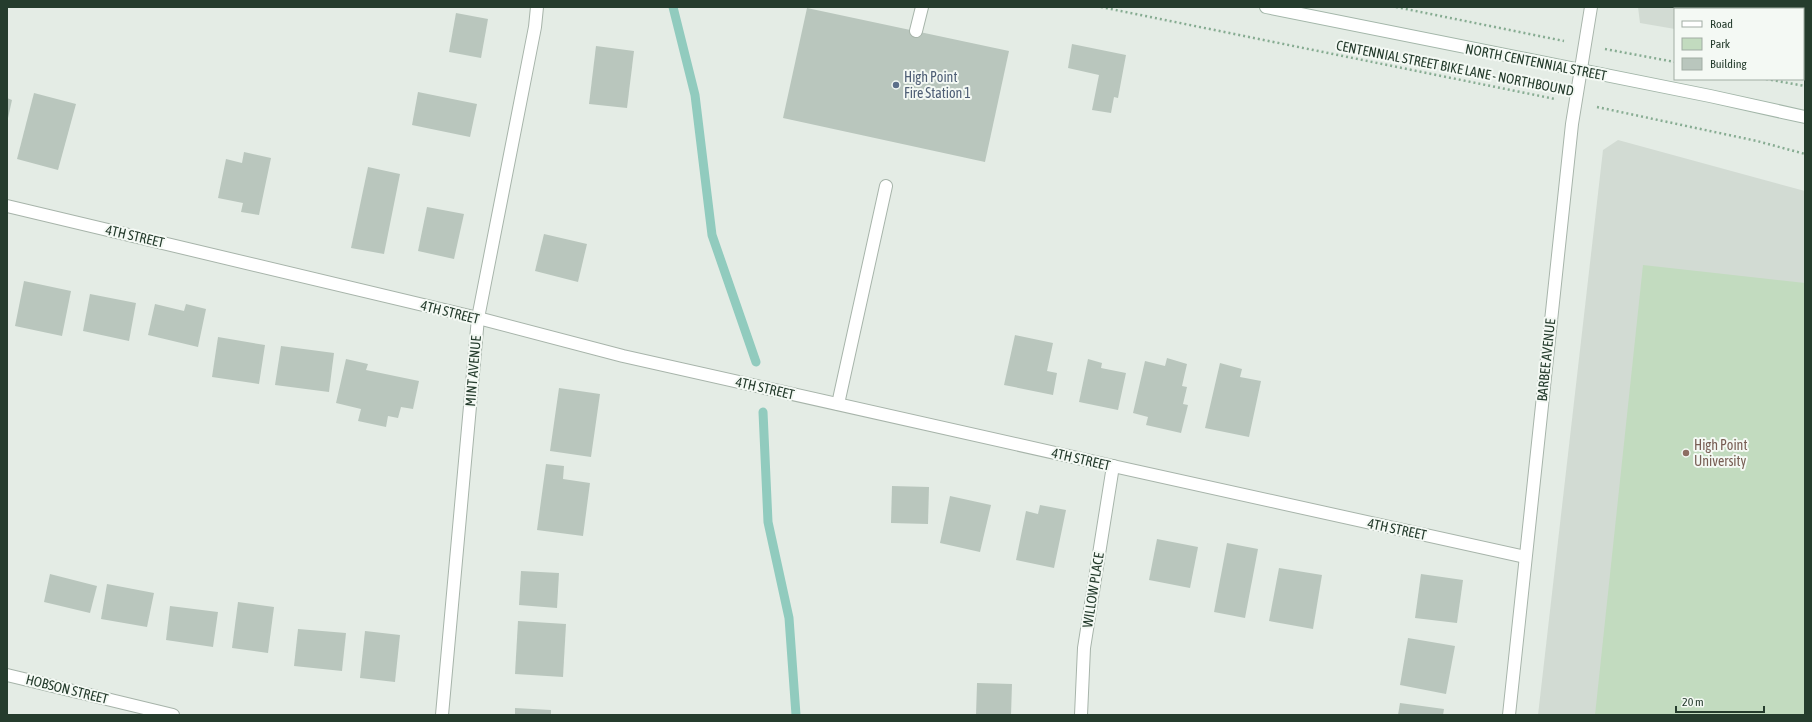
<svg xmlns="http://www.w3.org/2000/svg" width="1812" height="722" viewBox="0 0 1812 722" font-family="'Asap Condensed',sans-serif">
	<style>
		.built { fill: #d2dbd3 }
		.green { fill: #c2dbbf }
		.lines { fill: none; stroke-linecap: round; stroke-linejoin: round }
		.stream { stroke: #91cbbe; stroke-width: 9 }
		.building { fill: #b9c6bd }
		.lane-casing { stroke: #a7b4aa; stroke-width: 14 }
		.street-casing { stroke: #a7b4aa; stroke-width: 14 }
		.secondary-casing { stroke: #a3b6a9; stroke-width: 14 }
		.path { stroke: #87ac92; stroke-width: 2.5; stroke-dasharray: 2 3; stroke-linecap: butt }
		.lane { stroke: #fff; stroke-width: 12 }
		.street { stroke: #fff; stroke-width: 12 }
		.secondary { stroke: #fff; stroke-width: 12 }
		.service-dot { fill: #5c6f8a; stroke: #f4f9f4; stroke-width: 1.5 }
		.education-dot { fill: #8d6e63; stroke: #f4f9f4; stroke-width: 1.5 }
		.labels { text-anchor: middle; stroke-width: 4; stroke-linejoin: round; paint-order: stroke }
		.street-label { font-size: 14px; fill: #253c2d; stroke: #f4f9f4 }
		.service-label { font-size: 14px; fill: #4e5e75; stroke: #f4f9f4; text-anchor: start }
		.education-label { font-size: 14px; fill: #785e54; stroke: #f4f9f4; text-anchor: start }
	</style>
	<rect width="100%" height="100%" fill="#e4ece5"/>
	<g class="built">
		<polygon points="1638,7 1805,7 1805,51 1803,50 1803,9 1675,9 1675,29 1640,23"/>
		<polygon points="1618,140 1805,191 1805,715 1538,715 1603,150"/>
	</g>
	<polygon class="green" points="1643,265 1805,283 1805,715 1595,715"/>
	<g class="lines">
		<g class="stream">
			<polyline points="673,7 695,95 712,235 756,362"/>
			<polyline points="763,412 768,522 789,618 796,715"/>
		</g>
	</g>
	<g class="building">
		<polygon points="807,8 1009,51 985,162 783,118"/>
		<polygon points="456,13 488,19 481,58 449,52"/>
		<polygon points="1072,44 1126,55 1118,98 1114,97 1111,113 1092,110 1099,75 1068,68"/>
		<polygon points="596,46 634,51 627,108 589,104"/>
		<polygon points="418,92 477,104 470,137 412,125"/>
		<polygon points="34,93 76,104 58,170 17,159"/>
		<polygon points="7,98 12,100 8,118 7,118"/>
		<polygon points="244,152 271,158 259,215 241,212 243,203 218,198 226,159 242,163"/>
		<polygon points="368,167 400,174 384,254 351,248"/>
		<polygon points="427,207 464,214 454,259 418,251"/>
		<polygon points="544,234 587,244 578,282 535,271"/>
		<polygon points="24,281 71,291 62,336 15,326"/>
		<polygon points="90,294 136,303 129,341 83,331"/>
		<polygon points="155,304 184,311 186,304 206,309 198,347 148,335"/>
		<polygon points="1015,335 1053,343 1047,371 1057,373 1053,395 1004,385"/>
		<polygon points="218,337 265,345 259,384 212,377"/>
		<polygon points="281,346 334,353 329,392 275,385"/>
		<polygon points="1167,358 1187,364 1182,386 1187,387 1183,404 1188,405 1181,433 1146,425 1148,417 1133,413 1145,361 1165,366"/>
		<polygon points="346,359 368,364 366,370 419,381 413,409 401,407 398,418 388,416 386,427 358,421 361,409 336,403"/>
		<polygon points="1088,359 1102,363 1101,368 1126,373 1118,410 1079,402"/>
		<polygon points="1220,363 1242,369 1240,377 1261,381 1249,437 1205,428"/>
		<polygon points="559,388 600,394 591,457 550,451"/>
		<polygon points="546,464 564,466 563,479 590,483 583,536 537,530"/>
		<polygon points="892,486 929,487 928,524 891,523"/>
		<polygon points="950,496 991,505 980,552 940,543"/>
		<polygon points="1040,505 1066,510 1054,568 1016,560 1026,511 1038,514"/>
		<polygon points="1157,539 1198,547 1190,588 1149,580"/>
		<polygon points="1227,543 1258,549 1245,618 1214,612"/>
		<polygon points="1279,568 1322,575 1313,629 1269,621"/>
		<polygon points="521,571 559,573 557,608 519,605"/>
		<polygon points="50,574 97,586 90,613 44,602"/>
		<polygon points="1421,574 1463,580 1457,623 1415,618"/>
		<polygon points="107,584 154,593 147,627 101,619"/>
		<polygon points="238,602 274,607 268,653 232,648"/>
		<polygon points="170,606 218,612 213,647 166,640"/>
		<polygon points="518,621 566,624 563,677 515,674"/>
		<polygon points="298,629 346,633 342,671 294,666"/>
		<polygon points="365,631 400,635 395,682 360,678"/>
		<polygon points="1408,638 1455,646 1446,694 1400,685"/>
		<polygon points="977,683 1012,684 1011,715 976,715"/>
		<polygon points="1400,703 1444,709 1443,715 1398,715"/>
		<polygon points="515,708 551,710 551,715 515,715"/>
	</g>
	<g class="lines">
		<defs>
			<g id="lane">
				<polyline points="916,31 922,7"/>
				<polyline points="838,404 886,186"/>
			</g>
			<g id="street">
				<polyline points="7,206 478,318 623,356 1113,466 1525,557"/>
				<polyline points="7,675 173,715"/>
				<polyline points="442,715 478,318 535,27 537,7"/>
				<polyline points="1081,715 1084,648 1113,466"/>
				<polyline points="1509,715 1572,124 1591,7"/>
			</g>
			<polyline id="secondary" points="1266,7 1710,96 1805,117"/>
		</defs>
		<use href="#lane" class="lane-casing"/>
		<use href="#street" class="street-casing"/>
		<use href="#secondary" class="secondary-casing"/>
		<g class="path">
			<polyline points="1101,7 1555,99"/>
			<polyline points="1396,7 1564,41"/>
			<polyline points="1605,49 1675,62"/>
			<polyline points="1766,79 1805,86"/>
			<polyline points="1597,107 1757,141 1805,154"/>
		</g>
		<use href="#lane" class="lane"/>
		<use href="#street" class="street"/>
		<use href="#secondary" class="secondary"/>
	</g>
	<circle class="service-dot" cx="896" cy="85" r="4"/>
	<circle class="education-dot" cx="1686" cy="453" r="4"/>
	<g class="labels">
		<g class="street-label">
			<text transform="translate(1536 62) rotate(11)" y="5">NORTH CENTENNIAL STREET</text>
			<text transform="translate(1455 68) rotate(11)" y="5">CENTENNIAL STREET BIKE LANE - NORTHBOUND</text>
			<text transform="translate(135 236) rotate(13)" y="5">4TH STREET</text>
			<text transform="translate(450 312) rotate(14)" y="5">4TH STREET</text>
			<text transform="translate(1546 360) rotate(-84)" y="5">BARBEE AVENUE</text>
			<text transform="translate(473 371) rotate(-85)" y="5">MINT AVENUE</text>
			<text transform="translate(765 388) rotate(13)" y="5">4TH STREET</text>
			<text transform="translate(1081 459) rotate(13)" y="5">4TH STREET</text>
			<text transform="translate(1397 529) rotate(12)" y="5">4TH STREET</text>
			<text transform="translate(1093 590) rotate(-81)" y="5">WILLOW PLACE</text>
			<text transform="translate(67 689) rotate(14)" y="5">HOBSON STREET</text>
		</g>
		<g class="service-label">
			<text x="904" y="82">High Point<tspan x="904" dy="16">Fire Station 1</tspan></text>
		</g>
		<g class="education-label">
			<text x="1694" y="450">High Point<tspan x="1694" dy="16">University</tspan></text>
		</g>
	</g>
	<rect width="1812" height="722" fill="none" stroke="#253c2d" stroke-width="16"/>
	<rect x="1674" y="8" width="130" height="72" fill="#f4f9f4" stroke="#a1ada4"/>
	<rect x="1682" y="21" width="20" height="6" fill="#ffffff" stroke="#a1ada4"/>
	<text x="1710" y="28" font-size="12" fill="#253c2d">Road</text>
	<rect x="1682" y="38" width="20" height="12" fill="#c2dbbf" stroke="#a1ada4"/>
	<text x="1710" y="48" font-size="12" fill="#253c2d">Park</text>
	<rect x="1682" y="58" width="20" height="12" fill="#b9c6bd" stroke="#a1ada4"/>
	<text x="1710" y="68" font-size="12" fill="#253c2d">Building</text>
	<path d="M1676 706v6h88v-6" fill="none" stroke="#253c2d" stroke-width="2"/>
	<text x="1682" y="706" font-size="12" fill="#253c2d" stroke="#f4f9f4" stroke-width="3" paint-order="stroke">20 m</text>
</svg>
